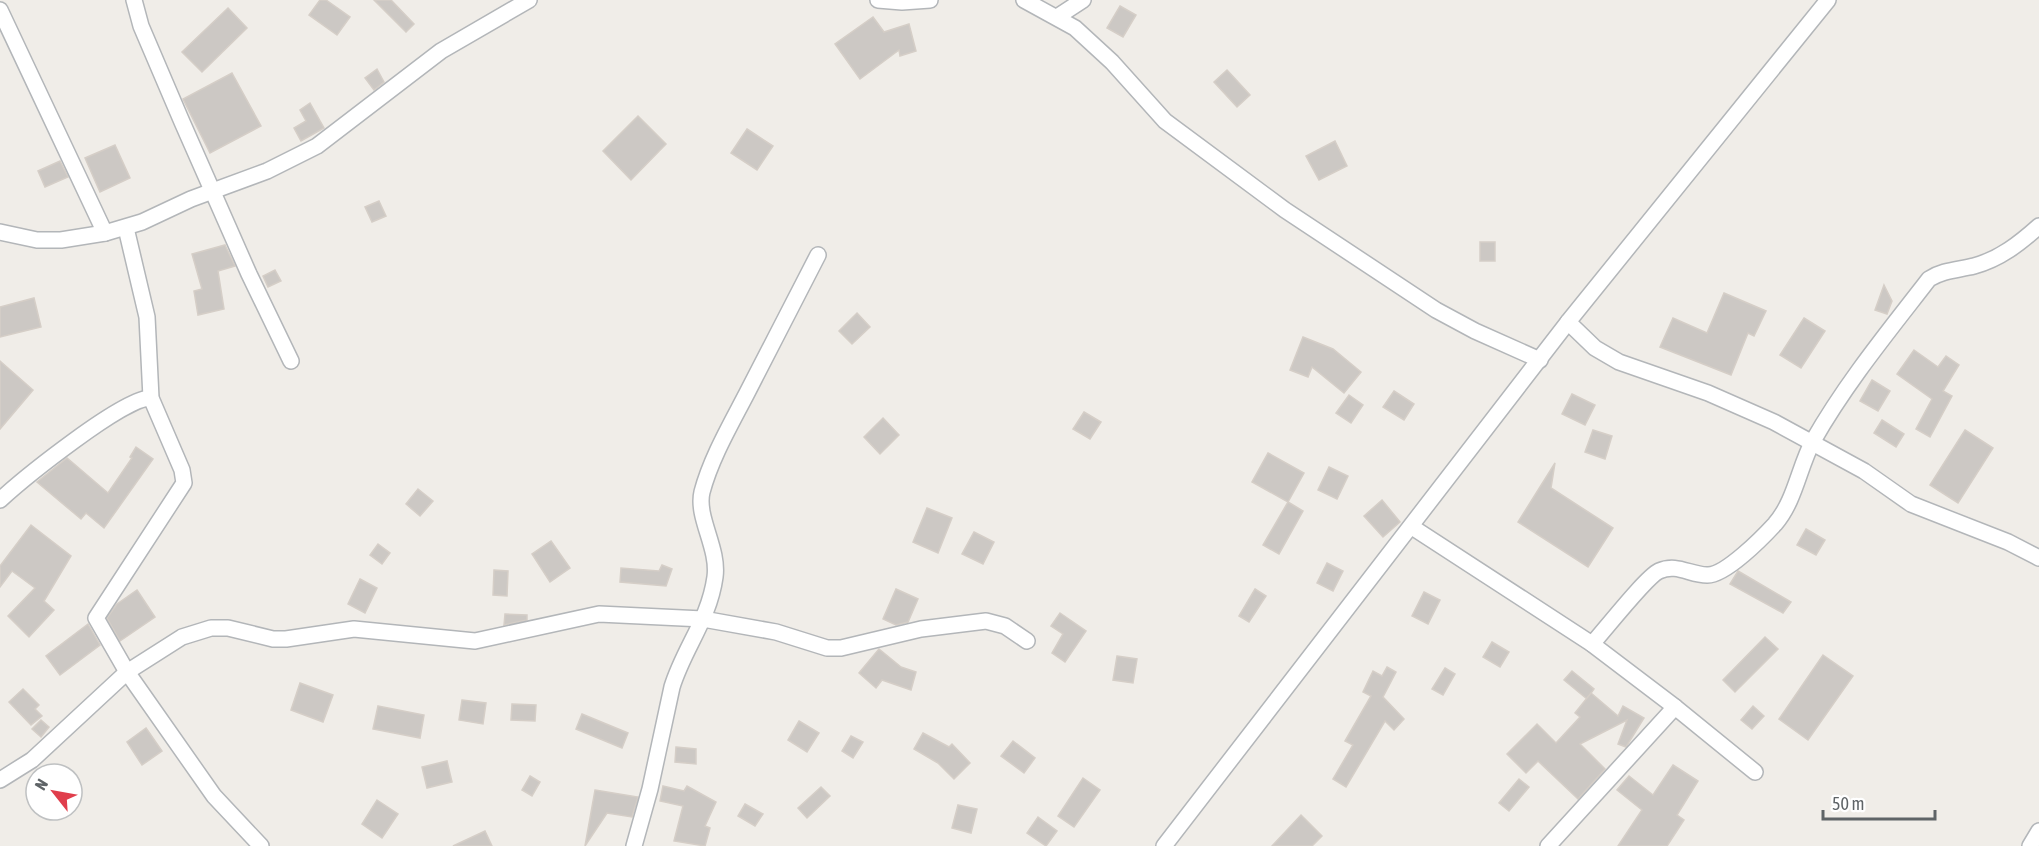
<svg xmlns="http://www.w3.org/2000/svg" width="2039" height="846" viewBox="0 0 2039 846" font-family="'Asap Condensed',sans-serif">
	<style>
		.building { fill: #ccc8c4; stroke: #d5cec7; stroke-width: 1.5 }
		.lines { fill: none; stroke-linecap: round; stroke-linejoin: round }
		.minor-casing { stroke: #b3b6b9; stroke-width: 18 }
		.minor { stroke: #fff; stroke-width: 15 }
	</style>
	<rect width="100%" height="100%" fill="#f0ede8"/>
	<g class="building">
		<polygon points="320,0 326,0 350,17 337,35 309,15"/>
		<polygon points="374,0 391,0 414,24 406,32"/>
		<polygon points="1120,6 1136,15 1123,37 1107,28"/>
		<polygon points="228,8 247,28 202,72 182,52"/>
		<polygon points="873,17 884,32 909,24 916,51 900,56 899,50 860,79 835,44"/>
		<polygon points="377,69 384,82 374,90 365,78"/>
		<polygon points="1227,70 1250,95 1237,107 1214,82"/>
		<polygon points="232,73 261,126 210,153 183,99"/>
		<polygon points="310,103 324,128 301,141 294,128 306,121 300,110"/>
		<polygon points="638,116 666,144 631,180 603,151"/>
		<polygon points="747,129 773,146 757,170 731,153"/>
		<polygon points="1335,141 1347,166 1319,180 1306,156"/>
		<polygon points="115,145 130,178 100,192 85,158"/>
		<polygon points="60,161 68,177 45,187 38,171"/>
		<polygon points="379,201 386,216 372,222 365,207"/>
		<rect x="1480" y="242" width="15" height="19"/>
		<polygon points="225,245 235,266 218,271 224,309 198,315 194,291 202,289 192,254"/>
		<polygon points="275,270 281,281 268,287 263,276"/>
		<polygon points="1884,285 1892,301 1887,314 1875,310"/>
		<polygon points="1724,293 1766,311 1754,336 1748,333 1731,375 1660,347 1673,318 1707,333"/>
		<polygon points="34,298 41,327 0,337 0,307"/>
		<polygon points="857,313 870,327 852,344 839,331"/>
		<polygon points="1804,318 1825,331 1801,368 1780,355"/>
		<polygon points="1303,337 1333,349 1361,372 1344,393 1312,367 1308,377 1290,370"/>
		<polygon points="1914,350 1938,367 1946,356 1959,365 1943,391 1952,396 1930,437 1916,429 1932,399 1897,374"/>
		<polygon points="0,361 33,390 0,429"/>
		<polygon points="1872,380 1890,391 1878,411 1860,401"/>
		<polygon points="1394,391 1414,404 1404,420 1383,407"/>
		<polygon points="1572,394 1595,405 1585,425 1562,414"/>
		<polygon points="1349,395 1363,405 1351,423 1336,413"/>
		<polygon points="1084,412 1101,422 1090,439 1073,429"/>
		<polygon points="883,418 899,435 880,454 864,437"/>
		<polygon points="1882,420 1904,434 1896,447 1874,433"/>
		<polygon points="1593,430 1612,436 1605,459 1585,452"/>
		<polygon points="1965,430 1993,448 1958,503 1930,485"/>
		<polygon points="136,447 153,459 104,528 86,513 81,519 37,482 67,458 108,493 132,458 130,457"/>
		<polygon points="1268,453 1304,473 1288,502 1252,482"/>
		<polygon points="1555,463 1551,488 1613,528 1588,567 1518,522"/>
		<polygon points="1329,467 1348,476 1337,499 1318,490"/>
		<polygon points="418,489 433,501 420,516 406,504"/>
		<polygon points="1382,500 1400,522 1383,537 1364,516"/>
		<polygon points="1288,502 1303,511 1279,554 1263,545"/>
		<polygon points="927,508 952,518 938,553 913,542"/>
		<polygon points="31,525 71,556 44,601 54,610 29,637 8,616 35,588 12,571 0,587 0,566"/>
		<polygon points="1806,529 1825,540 1816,555 1797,545"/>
		<polygon points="974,532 994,542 983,564 962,554"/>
		<polygon points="551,541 570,568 550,582 532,554"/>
		<polygon points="378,544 390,553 382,564 370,555"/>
		<polygon points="1327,563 1343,571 1333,591 1317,583"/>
		<polygon points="662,565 672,569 666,586 620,582 621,568 659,571"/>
		<polygon points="494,570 508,571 507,596 493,595"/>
		<polygon points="1738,571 1791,602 1783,613 1730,584"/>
		<polygon points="360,579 377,588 365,613 348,604"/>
		<polygon points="896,589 918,599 908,622 896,625 883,619"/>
		<polygon points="1255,589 1266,596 1249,622 1239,616"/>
		<polygon points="137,590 155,617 120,641 107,618 117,604"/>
		<polygon points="1424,592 1440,600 1428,624 1412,616"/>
		<polygon points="1060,613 1086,631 1065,662 1052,653 1063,634 1051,626"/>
		<polygon points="505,614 527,615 527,620 504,625"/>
		<polygon points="88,624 100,645 60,675 46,656"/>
		<polygon points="1765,637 1778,649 1735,692 1723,680"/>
		<polygon points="1492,642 1509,652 1500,667 1483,657"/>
		<polygon points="879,649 901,667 916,672 911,690 882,680 876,688 859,673"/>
		<polygon points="1823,655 1853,676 1808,740 1779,719"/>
		<polygon points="1117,656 1137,659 1133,683 1113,680"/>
		<polygon points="1387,667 1396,672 1383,697 1404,719 1394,730 1385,721 1346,787 1333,779 1353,745 1345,741 1371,696 1363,692 1373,671 1382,676"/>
		<polygon points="1445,668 1455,674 1443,695 1432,689"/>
		<polygon points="1572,671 1594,689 1587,699 1564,680"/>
		<polygon points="300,683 333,695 323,722 291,710"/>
		<polygon points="23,689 39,705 35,709 42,716 31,725 9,702"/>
		<polygon points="1591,693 1618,716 1623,706 1644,718 1626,747 1618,744 1627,720 1580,744 1605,769 1578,799 1538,761 1526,773 1507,754 1537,724 1556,743 1580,717 1575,713"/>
		<polygon points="462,700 486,703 483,724 459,720"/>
		<polygon points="512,704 536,705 535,721 511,720"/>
		<polygon points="378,706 424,715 420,738 373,729"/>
		<polygon points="1753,706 1764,716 1752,729 1741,720"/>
		<polygon points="582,714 628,733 622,748 576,729"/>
		<polygon points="41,720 49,727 41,737 32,729"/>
		<polygon points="799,721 819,733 807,752 788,740"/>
		<polygon points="146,728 162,751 142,765 127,742"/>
		<polygon points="923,733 949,747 952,744 970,763 954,779 938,763 914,749"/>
		<polygon points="851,736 863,742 853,758 842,751"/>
		<polygon points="1013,741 1035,758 1024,773 1001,756"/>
		<polygon points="676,747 696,749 696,764 675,762"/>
		<polygon points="447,761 452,782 427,788 422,767"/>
		<polygon points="1673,765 1698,781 1677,815 1684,820 1667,846 1618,846 1642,810 1617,790 1629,776 1653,795"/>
		<polygon points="530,776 540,782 532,796 522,790"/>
		<polygon points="1083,778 1100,790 1074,827 1058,816"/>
		<polygon points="1519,779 1529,787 1509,811 1499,803"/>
		<polygon points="663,786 684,791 687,786 716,802 705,826 710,828 705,846 674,841 683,806 660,801"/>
		<polygon points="821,787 830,796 807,818 798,808"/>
		<polygon points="595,790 638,797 632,817 607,813 585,846"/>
		<polygon points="377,800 398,814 382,838 362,824"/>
		<polygon points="745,804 763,814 755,826 738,816"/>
		<polygon points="958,805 977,809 971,833 952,828"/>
		<polygon points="1301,815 1322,836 1312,846 1272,846"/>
		<polygon points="1038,817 1057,831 1046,846 1027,833"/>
		<polygon points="485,831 492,846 453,846"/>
	</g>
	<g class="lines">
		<defs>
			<g id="minor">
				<polyline points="134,0 141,26 182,122 249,274 291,361"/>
				<polyline points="878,0 902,2 930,0"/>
				<polyline points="1024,0 1075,28 1112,62 1165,121 1285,210 1436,310 1475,331 1540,360"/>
				<polyline points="0,10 105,233"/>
				<polyline points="1057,17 1083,0"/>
				<polyline points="126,228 147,317 151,398 182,470 184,483 96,618 127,672 214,796 261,846"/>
				<polyline points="0,232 37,240 61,240 105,233 142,222 191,199 267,171 317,146 441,51 529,0"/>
				<polyline points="1568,322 1595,348 1619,362 1708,393 1774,422 1864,471 1911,504 2008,542 2039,558"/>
				<path d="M0 500C23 479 124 397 151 398"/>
				<polyline points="1412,527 1592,644 1675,707 1755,772"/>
				<path d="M1592 644C1604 631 1646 577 1659 571 1677 563 1690 575 1707 575 1725 576 1763 537 1775 524 1795 501 1799 467 1813 441 1846 383 1888 332 1929 279 1943 270 1958 270 1974 266 2000 259 2020 243 2039 226"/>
				<polyline points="0,780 32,760 127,672 182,637 211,628 228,628 273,639 286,639 354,629 475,641 599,614 703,619 776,632 827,648 841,648 921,629 986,621 1005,626 1027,641"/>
				<path d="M634 846 650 789 672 687C684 648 709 620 715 577 719 548 696 517 702 492 711 458 731 424 747 393 771 347 794 301 818 255"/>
				<polyline points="1164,846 1568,322 1828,0"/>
				<polyline points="1548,846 1675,707"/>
				<polyline points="2030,846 2039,831"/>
			</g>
		</defs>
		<use href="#minor" class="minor-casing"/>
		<use href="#minor" class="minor"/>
	</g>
	<g transform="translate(54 792) rotate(301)"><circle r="28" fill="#ffffff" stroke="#bfc1c2" stroke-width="1.5"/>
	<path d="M0-4.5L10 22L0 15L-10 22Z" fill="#e03e4c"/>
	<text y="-9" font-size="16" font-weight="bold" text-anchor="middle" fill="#5f6467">N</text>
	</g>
	<path d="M1823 810v9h112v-9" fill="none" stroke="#5f6467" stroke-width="3"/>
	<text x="1832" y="810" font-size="18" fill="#5f6467" stroke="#ffffff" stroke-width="4.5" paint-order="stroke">50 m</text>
</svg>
